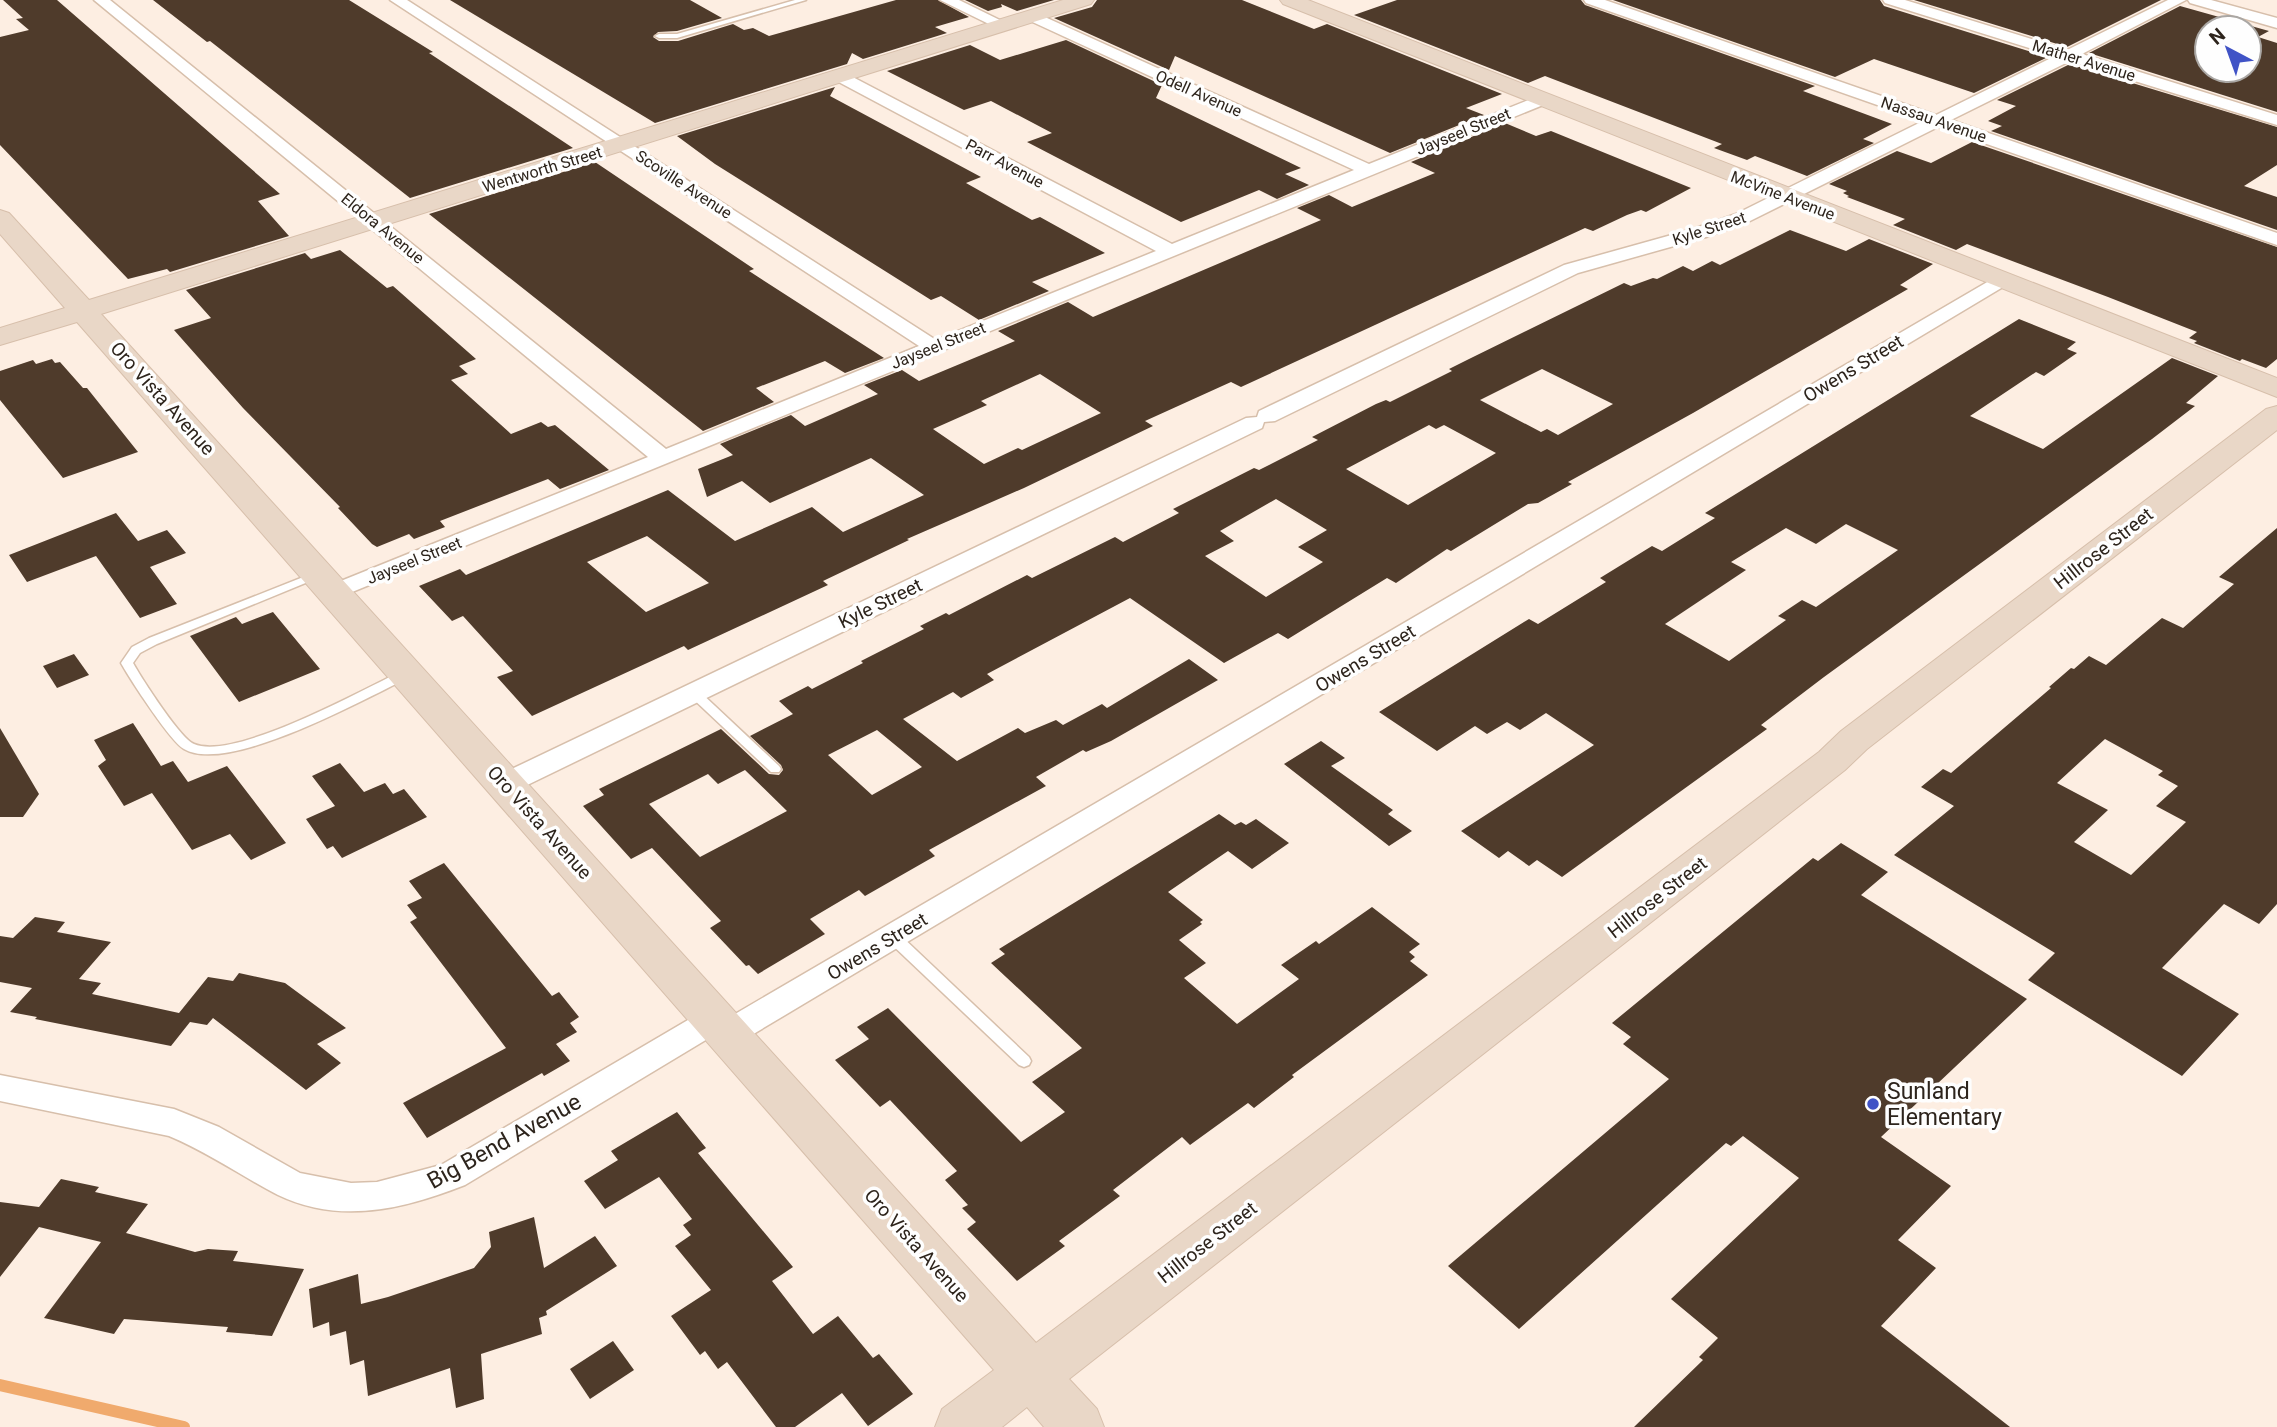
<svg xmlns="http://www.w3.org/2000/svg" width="2277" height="1427" viewBox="0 0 2277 1427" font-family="Roboto,sans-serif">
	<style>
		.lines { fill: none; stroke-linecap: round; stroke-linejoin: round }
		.stream { stroke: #f0aa6d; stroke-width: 12 }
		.building { fill: #4f3b2b; fill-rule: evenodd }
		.lane-casing { stroke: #d7bfab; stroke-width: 3 }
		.street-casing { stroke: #d7bfab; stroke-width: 3 }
		.secondary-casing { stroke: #d7bfab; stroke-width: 2 }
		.lane { fill: #fff; fill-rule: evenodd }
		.street { fill: #fff; fill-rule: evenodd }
		.secondary { fill: #e9d7c7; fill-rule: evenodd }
		.poi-dot { fill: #4053c6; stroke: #fefefe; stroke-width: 2.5 }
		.labels { text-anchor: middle; stroke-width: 7; stroke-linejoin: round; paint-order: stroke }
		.far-street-label { font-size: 16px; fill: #2d241c; stroke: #fefefe }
		.street-label { font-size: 19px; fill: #2d241c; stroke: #fefefe }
		.near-poi-label { font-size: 23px; fill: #2d241c; stroke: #fefefe; text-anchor: start }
		.near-street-label { font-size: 23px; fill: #2d241c; stroke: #fefefe }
	</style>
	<rect width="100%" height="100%" fill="#fdeee2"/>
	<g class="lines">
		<polyline class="stream" points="0,1385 184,1427"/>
	</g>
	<g class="building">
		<polygon points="3,0 57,0 280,194 258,201 289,236 170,272 167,269 128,279 0,145 0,37 29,30 16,19 23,18"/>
		<polygon points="153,0 349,0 433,52 429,53 573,148 410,198 210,41 207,42"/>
		<polygon points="450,0 690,0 722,18 677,31 658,32 653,37 659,41 678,41 733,24 744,30 753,28 769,36 896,0 938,0 969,17 935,27 947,33 863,59 852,53 847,64 655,123"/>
		<polygon points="965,0 1054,0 1017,11 1001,4 1002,7 988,11"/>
		<polygon points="1097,0 1242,0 1314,29 1327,24 1502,94 1466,108 1484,115 1390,153 1175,56 1169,70 1054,18 1092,7"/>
		<polygon points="1397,0 1581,0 1585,5 1815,86 1803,91 1892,124 1863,139 1874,143 1807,176 1755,156 1747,160 1714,148 1722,144 1545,76 1528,83 1354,15"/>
		<polygon points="1613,0 1880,0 1884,6 2048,57 1974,93 1874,59 1835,77"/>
		<polygon points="1914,0 2161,0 2067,47"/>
		<path d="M2180 6 2269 31 2258 37 2277 43V112L2089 53ZM2207 28H2249V70H2207Z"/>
		<polygon points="1066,40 1162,85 1156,98 1301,168 1285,174 1309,185 1277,199 1259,190 1181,222 1027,142 1052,133 991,101 964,110 887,71 970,45 1000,60"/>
		<polygon points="2070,64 2277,127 2277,165 2244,186 2277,197 2277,230 1991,131 2002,126 1988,121 2016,106 1997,100"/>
		<polygon points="835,87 830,96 981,177 966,183 1032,220 1040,217 1105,253 1032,282 1049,291 979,320 941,296 931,300 715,164 677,136"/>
		<path d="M1505 123 1536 136 1551 131 1691 188 1646 212 1641 210 1627 215 1593 231 1585 228 1241 387 1231 382 1145 421 1153 426 1024 488 907 539 909 540 823 581 828 585 688 650 684 646 532 716 497 677 513 671 463 616 452 621 419 586 460 569 466 575 668 490 735 541 812 507 843 532 924 495 871 458 770 503 742 481 707 497 698 469 733 455 720 444 791 415 805 426 878 394 864 385 902 370 919 381 1015 341 998 331 1068 302 1093 317 1321 220 1297 208 1329 195 1352 207 1435 173 1411 162ZM1040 374 1101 413 1022 450 1018 448 984 464 933 429 987 405 981 401ZM647 536 709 583 646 612 587 562Z"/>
		<polygon points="1972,142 2277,247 2277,359 2266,368 2242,359 2240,361 2194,343 2197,341 2189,338 2197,332 2108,297 1967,244 1956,250 1893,225 1905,219 1847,197 1849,196 1843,193 1847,191 1829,184 1897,151 1931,163"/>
		<polygon points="595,162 754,269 749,271 884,358 845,373 825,361 756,388 774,402 703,431 429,214"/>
		<path d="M1790 230 1846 251 1869 239 1933 264 1900 285 1908 289 1693 413 1568 482 1572 484 1538 503 1528 504 1451 551 1447 549 1396 583 1387 578 1288 639 1278 633 1224 663 1130 598 987 674 994 680 961 698 953 692 903 719 957 761 1018 728 1025 733 1056 720 1063 725 1102 704 1107 708 1189 659 1218 680 1111 741 1086 752 1083 750 1036 777 1046 786 929 850 935 856 865 896 859 890 810 919 825 934 758 974 749 965 746 966 710 928 721 921 652 848 631 859 583 806 604 795 599 789 721 729 769 774 779 775 783 770 781 765 750 736 793 714 779 701 808 686 812 689 863 663 861 661 924 629 920 626 946 613 949 615 1027 575 1032 578 1115 537 1123 542 1179 513 1173 509 1254 468 1259 470 1318 440 1312 437 1376 404 1386 400 1390 402 1452 371 1449 369 1469 359 1624 283 1631 286 1653 278 1657 279 1683 266 1693 271 1712 261 1720 265ZM1542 369 1613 404 1558 435 1547 429 1541 432 1480 400ZM1429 425 1436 429 1444 425 1496 453 1408 505 1346 469ZM1276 499 1327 530 1298 547 1323 562 1266 597 1205 556 1234 541 1220 531ZM877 730 922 767 872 795 828 755ZM745 770 787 811 700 857 649 804 708 774 718 784Z"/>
		<polygon points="340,250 387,288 393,286 476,359 459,366 468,374 451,380 511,434 541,422 548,427 555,425 609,470 560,489 548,479 440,521 445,527 414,539 409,534 377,547 372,544 338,508 340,507 243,408 174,330 211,318 186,290 305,253 311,259"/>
		<path d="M2019 319 2076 342 2067 349 2077 353 2044 376 2036 372 1970 416 2043 449 2172 358 2218 376 2186 403 2195 406 2152 439 1824 677 1761 725 1767 729 1562 877 1537 860 1529 866 1508 851 1499 858 1461 831 1594 745 1546 713 1520 730 1507 722 1487 734 1475 726 1437 751 1379 712 1529 619 1538 624 1606 582 1600 578 1652 546 1662 551 1715 518 1705 513ZM1846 524 1898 550 1816 607 1802 600 1778 616 1786 620 1729 661 1665 624 1746 570 1731 562 1786 528 1816 544Z"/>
		<polygon points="52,359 55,363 60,362 83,388 87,388 138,452 63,478 0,400 0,371 33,360 36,364"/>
		<polygon points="116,513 138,541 167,530 186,553 150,567 177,604 140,618 96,556 27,582 9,555"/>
		<path d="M2277 528V904L2259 924 2224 904 2162 968 2239 1014 2182 1076 2028 980 2055 953 1894 855 1954 806 1921 787 1943 769 1951 773 2051 688 2049 687 2071 668 2074 669 2089 656 2106 665 2162 618 2183 628 2234 584 2219 577ZM2105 739 2163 771 2158 775 2178 786 2156 806 2186 822 2131 875 2074 842 2108 810 2057 783Z"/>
		<polygon points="273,612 320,669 239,702 190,636 236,617 242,624"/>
		<polygon points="74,654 89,675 57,688 43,666"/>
		<polygon points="133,723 161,766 173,761 188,782 227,766 286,843 251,860 230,834 192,850 152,793 124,806 98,766 106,760 94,740"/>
		<polygon points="0,728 39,794 23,817 0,817"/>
		<polygon points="1321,741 1345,758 1331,766 1393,810 1388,814 1412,831 1389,846 1284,764"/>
		<polygon points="340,763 364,792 385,783 393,794 404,789 427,817 342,858 333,846 327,849 306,819 335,806 312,776"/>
		<polygon points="1219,814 1235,825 1241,822 1246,825 1256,819 1289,843 1252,869 1228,851 1168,892 1203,920 1200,922 1202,924 1179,940 1206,963 1184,978 1237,1024 1299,979 1281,965 1316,941 1319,944 1372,907 1420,944 1409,952 1415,957 1410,961 1428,975 1292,1075 1294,1077 1254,1108 1248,1103 1190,1145 1182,1137 1113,1190 1120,1196 1059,1241 1065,1246 1017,1281 967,1229 976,1222 962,1208 968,1205 945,1180 957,1171 890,1100 880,1107 835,1060 869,1039 857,1027 888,1008 1021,1142 1065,1112 1032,1082 1082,1048 991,963 1005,954 999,949"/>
		<polygon points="1841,843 1888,872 1861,895 2027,999 1881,1137 1951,1186 1898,1240 1936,1268 1881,1326 2010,1427 1634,1427 1703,1360 1699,1357 1718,1338 1671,1299 1799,1178 1743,1136 1731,1146 1726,1143 1519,1329 1448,1266 1669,1079 1623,1044 1631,1037 1612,1023 1813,858 1818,861"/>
		<polygon points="444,863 552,996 559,992 579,1017 570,1023 577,1032 556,1044 570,1061 544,1076 542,1073 427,1138 403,1103 506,1048 410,922 417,918 407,905 422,898 409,881"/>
		<polygon points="35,917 65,922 57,932 111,942 79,979 101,983 92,994 179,1013 208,977 233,981 239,973 285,983 346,1028 317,1044 341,1063 306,1090 213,1018 207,1025 190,1022 171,1046 35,1019 37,1017 10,1012 32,988 0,982 0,936 13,938"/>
		<polygon points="677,1112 706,1148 698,1153 793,1267 772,1281 813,1334 838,1316 873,1358 879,1354 913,1394 868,1426 842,1393 795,1427 776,1427 727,1362 718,1369 705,1351 700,1355 671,1316 711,1290 675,1246 691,1235 683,1225 692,1219 659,1177 605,1209 584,1181 618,1160 611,1151"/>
		<polygon points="61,1179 99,1187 95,1192 148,1204 126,1233 195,1252 208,1249 238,1251 233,1261 304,1269 272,1336 226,1332 228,1327 124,1319 114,1334 44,1318 101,1242 39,1227 0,1277 0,1202 39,1207"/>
		<polygon points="534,1217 544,1268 595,1236 617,1266 546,1311 547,1315 539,1318 542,1334 481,1354 484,1399 456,1408 450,1368 368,1396 364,1360 350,1365 346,1331 330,1336 329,1322 313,1328 309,1289 358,1274 361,1304 388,1297 474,1268 491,1247 489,1232"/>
		<polygon points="613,1341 634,1370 590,1399 570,1369"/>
	</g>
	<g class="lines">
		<defs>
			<g id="lane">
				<polygon points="795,0 806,0 677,38 659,38 655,36 659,34 677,34"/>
				<path d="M316 572 322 575 320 577 157 644 140 653 133 663C142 679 180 738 194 744 234 761 360 691 400 672H408L410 675 408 678C364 699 228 775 184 749 170 741 130 679 121 663L132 647 149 638Z"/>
				<polygon points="694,689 698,690 779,766 781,769 779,772 771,772 690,696 688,693"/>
				<polygon points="893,932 898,933 1029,1057 1031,1061 1029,1065 1024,1067 1019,1065 888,941 886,937 888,933"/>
			</g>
			<g id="street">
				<polygon points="94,0 110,0 666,449 919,346 390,0 407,0 936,340 1156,251 833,79 831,76 833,73 845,73 1172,244 1354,170 1026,19 1024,16 1026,13 1036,13 1369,164 1536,97 1548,97 1550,100 1548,103 335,599 326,597 323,592 326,587 648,457"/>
				<polygon points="940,0 959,0 1010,25 1007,28 997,28"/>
				<polygon points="1584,0 1605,0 1936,115 2055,56 1885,3 1883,0 1905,0 2067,50 2168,0 2186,0 2082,54 2277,115 2277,125 2070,61 1951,120 2277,233 2277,245 1938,127 1748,222 1706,237 1578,273 1275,421 1264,422 1262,428 515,791 505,793 495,791 491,784 495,777 1246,418 1257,417 1259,411 1564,265 1693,229 1736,214 1923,121 1586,3"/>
				<polygon points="2188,0 2211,0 2277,18 2277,28 2190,3"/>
				<path d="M2001 274 2008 276 2011 280 2008 284 740 1042 729 1045 718 1042 714 1035 465 1185C404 1209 340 1225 278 1195 241 1176 208 1152 169 1136L0 1101V1075L174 1109 219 1127 300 1173 351 1183 377 1182 441 1165 705 1010 716 1007 727 1010 730 1017Z"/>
			</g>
			<g id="secondary">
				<polygon points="1063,0 1094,0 1091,4 101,314 1036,1343 1819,752 1841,731 2266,409 2277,406 2277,430 1867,749 1845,770 1069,1379 1097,1409 1104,1427 1044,1427 1027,1407 1002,1427 935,1427 942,1409 994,1370 77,322 0,345 0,328 65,308 0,234 0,210 9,213 89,300"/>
				<polygon points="1280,0 1308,0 2277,378 2277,397 1283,4"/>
			</g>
		</defs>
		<use href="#lane" class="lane-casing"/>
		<use href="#street" class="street-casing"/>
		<use href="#secondary" class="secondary-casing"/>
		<use href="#lane" class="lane"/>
		<use href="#street" class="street"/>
		<use href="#secondary" class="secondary"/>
	</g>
	<circle class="poi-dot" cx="1873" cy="1104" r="7"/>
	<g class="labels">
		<g class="far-street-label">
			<text transform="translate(2084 60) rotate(17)" y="6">Mather Avenue</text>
			<text transform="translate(1199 93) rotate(24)" y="6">Odell Avenue</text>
			<text transform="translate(1934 119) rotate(19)" y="6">Nassau Avenue</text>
			<text transform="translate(1463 131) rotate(-22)" y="6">Jayseel Street</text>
			<text transform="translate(1005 163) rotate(28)" y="6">Parr Avenue</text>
			<text transform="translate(542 169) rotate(-17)" y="6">Wentworth Street</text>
			<text transform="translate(684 184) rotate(33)" y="6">Scoville Avenue</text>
			<text transform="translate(1783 195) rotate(21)" y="6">McVine Avenue</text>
			<text transform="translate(383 228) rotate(39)" y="6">Eldora Avenue</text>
			<text transform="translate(1709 228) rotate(-18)" y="6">Kyle Street</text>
			<text transform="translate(938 345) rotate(-22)" y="6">Jayseel Street</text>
			<text transform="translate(414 560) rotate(-22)" y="6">Jayseel Street</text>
		</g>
		<g class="street-label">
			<text transform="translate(1853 368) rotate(-31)" y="7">Owens Street</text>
			<text transform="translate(163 398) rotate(48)" y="7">Oro Vista Avenue</text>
			<text transform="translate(2103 548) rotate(-38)" y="7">Hillrose Street</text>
			<text transform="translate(880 603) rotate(-26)" y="7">Kyle Street</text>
			<text transform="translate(1365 658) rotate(-31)" y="7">Owens Street</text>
			<text transform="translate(540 822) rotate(48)" y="7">Oro Vista Avenue</text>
			<text transform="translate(1657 897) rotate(-38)" y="7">Hillrose Street</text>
			<text transform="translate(877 946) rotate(-31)" y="7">Owens Street</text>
			<text transform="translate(1207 1242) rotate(-38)" y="7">Hillrose Street</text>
			<text transform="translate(917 1245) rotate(48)" y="7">Oro Vista Avenue</text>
		</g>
		<g class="near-poi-label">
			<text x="1887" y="1099">Sunland<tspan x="1887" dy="26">Elementary</tspan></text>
		</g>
		<g class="near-street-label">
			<text transform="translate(504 1141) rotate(-29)" y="8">Big Bend Avenue</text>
		</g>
	</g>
	<g transform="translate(2228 49) rotate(319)"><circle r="33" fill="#fefefe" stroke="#aaa7a4" stroke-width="2"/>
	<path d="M0-5L12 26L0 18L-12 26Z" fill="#4053c6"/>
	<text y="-10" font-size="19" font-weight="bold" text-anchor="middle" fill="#2d241c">N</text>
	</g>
</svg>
